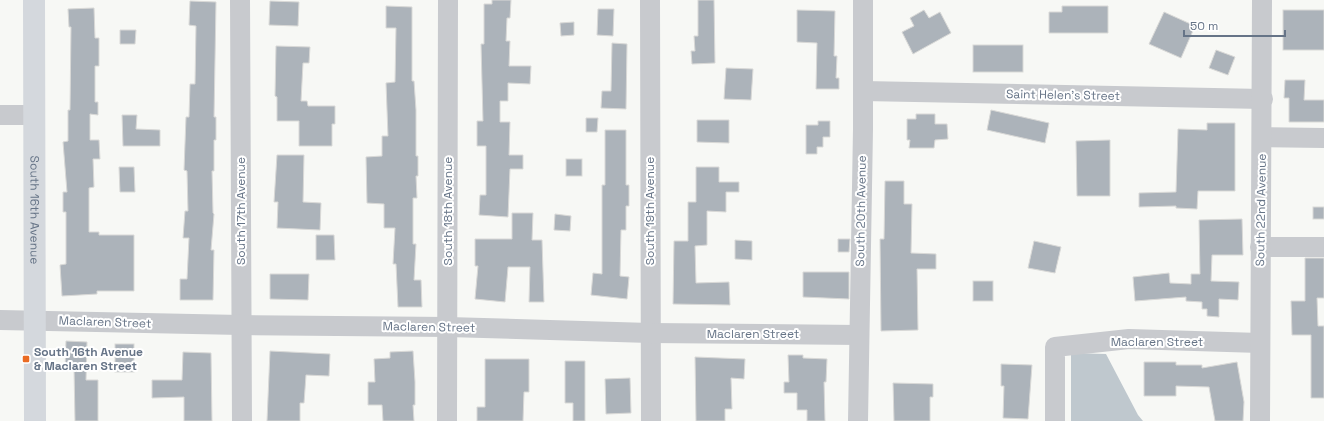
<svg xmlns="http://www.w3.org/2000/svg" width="1324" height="421" viewBox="0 0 1324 421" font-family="'Space Grotesk',sans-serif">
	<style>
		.water { fill: #bfc8ce }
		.building { fill: #acb3ba; stroke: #d9d9d7 }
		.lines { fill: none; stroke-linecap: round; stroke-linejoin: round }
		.minor { stroke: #c8cace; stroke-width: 20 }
		.major { stroke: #d4d8dd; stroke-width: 22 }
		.poi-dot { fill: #ea6b23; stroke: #fff; stroke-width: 1.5 }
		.labels { text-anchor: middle; stroke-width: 4; stroke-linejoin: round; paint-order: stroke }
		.street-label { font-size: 12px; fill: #667487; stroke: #fff }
		.poi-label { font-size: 12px; font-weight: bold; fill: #667487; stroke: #fff; text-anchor: start }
	</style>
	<rect width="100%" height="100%" fill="#f7f8f5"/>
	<polygon class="water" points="1071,353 1106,354 1138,415 1143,421 1071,421"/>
	<g class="building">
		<polygon points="492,0 511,0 510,18 507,18 506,41 510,41 509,66 531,66 530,84 508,83 508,101 500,101 500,122 510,122 509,155 523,155 523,169 510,169 508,217 479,215 480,195 486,195 486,146 477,146 477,121 483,121 481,44 484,44 484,4 492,4"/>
		<polygon points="698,0 714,0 715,63 692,64 691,51 695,51 694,36 698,36"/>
		<polygon points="190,1 216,2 214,117 216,117 216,140 214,140 214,171 212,171 213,213 214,214 211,250 214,250 213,300 180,300 180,279 187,279 189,238 183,238 185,211 188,211 187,171 184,170 186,117 189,117 190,84 195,84 196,26 189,25"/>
		<polygon points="270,1 299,2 298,26 269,25"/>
		<polygon points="386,6 412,7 412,81 414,81 416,110 416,156 418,156 418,176 416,176 417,198 413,198 413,244 416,244 414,280 421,280 422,307 398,307 396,264 393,264 395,228 384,228 384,204 367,203 366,157 382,156 382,136 388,136 386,83 395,82 396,28 386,28"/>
		<polygon points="1062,6 1108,6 1108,33 1049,33 1049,12 1062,12"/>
		<polygon points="94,8 95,38 99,38 99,66 95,66 95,102 98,102 98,115 90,114 90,140 99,140 100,159 93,159 94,187 89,188 89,232 99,232 99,235 134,235 134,291 97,291 97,294 62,296 60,265 66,264 66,212 63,212 63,192 67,192 63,142 68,141 68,110 70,110 71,27 69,27 68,9"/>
		<polygon points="598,9 614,9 613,36 597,35"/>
		<polygon points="797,10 835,11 834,56 837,56 836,78 839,78 839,89 816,89 817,43 797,42"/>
		<polygon points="924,10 929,18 940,12 951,33 913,54 902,32 914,26 910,18"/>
		<rect x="1283" y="10" width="41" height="40"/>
		<polygon points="1164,12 1195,26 1181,58 1149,44"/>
		<polygon points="574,22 574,35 561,36 560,23"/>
		<polygon points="120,30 136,30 135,44 120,44"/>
		<polygon points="612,43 627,44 626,109 601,108 602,91 611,91"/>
		<rect x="973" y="45" width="50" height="27"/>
		<polygon points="276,46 310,47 309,63 303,63 301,101 307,101 308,106 335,106 335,124 332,124 332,146 299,146 299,121 277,121 277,97 275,96"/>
		<polygon points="1216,50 1235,57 1228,75 1209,68"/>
		<polygon points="726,68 753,69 751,100 724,99"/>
		<polygon points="1285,80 1305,80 1304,100 1324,100 1324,122 1289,122 1289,98 1284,98"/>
		<polygon points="991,110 1049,123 1045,143 987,130"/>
		<polygon points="916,114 935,114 935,124 947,124 948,139 935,140 934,148 909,148 910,140 907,140 907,119 916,119"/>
		<polygon points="122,115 137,115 136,129 160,130 160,146 123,146"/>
		<polygon points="586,118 598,118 597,132 586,132"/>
		<polygon points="697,120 729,120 729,143 697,142"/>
		<polygon points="818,121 830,121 830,137 823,137 823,147 817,147 817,154 806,154 806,125 818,125"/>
		<polygon points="1207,123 1235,123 1235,191 1198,191 1197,209 1176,208 1176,206 1139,207 1139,193 1176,192 1178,129 1207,130"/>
		<polygon points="605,130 626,130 626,185 629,185 629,206 626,206 626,230 621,230 620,276 629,277 627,299 591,295 593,273 602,274 602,185 605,185"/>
		<polygon points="1110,140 1110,196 1077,196 1076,141"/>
		<polygon points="277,155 304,155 303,202 321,203 320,230 277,228 278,202 274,202"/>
		<rect x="566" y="159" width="16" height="17"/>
		<polygon points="119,167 134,167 135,192 120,192"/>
		<polygon points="696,167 719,167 719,182 739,182 739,192 726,192 726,212 707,211 707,245 695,246 696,283 729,282 730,305 673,304 674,241 688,241 688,202 696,202"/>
		<polygon points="885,181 904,181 904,204 912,204 911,253 936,254 936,269 917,269 918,330 881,331 880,239 884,239"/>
		<rect x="1313" y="207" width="11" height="12"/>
		<polygon points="512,213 533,213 532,240 542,240 544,302 529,302 530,267 508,267 505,302 475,299 478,266 475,266 475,239 512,239"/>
		<polygon points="555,214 571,216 570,231 554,230"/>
		<polygon points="1242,219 1243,255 1212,255 1211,281 1239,282 1238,300 1219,299 1219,317 1207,316 1207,309 1202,309 1202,302 1186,301 1186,297 1135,301 1133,277 1169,273 1170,283 1191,284 1191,274 1200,274 1199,220"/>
		<polygon points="316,235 334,235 335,260 316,260"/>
		<polygon points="838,239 850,239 849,252 838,252"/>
		<polygon points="735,240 752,241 752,260 735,259"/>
		<polygon points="1034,241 1061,247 1055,273 1028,268"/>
		<polygon points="1305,258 1324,258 1324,298 1317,298 1318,326 1324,326 1324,398 1311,398 1311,335 1292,335 1291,301 1305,301"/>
		<polygon points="803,272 849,272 849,299 803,297"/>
		<polygon points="270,274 309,274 308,300 270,299"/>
		<rect x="973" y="281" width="20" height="20"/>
		<polygon points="66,341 87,342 86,380 98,380 98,421 75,421 74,369 65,369"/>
		<rect x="115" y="344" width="19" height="28"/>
		<polygon points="270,351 330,354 329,376 306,375 304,403 300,403 300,421 267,421"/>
		<polygon points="413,351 415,382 415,405 413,405 414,421 383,421 382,405 368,405 368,382 375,382 374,359 390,358 390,352"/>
		<polygon points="183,352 211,353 212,421 184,421 184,397 152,398 152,380 182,380"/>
		<polygon points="788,355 803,355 803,358 827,359 826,382 824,382 825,421 807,421 807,410 797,410 797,393 784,393 784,382 789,382"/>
		<polygon points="695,357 745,359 744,379 731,378 732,409 725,409 725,421 696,421"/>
		<polygon points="485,359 529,359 529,392 524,392 523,421 477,421 477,407 485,407"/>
		<polygon points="565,361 585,361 585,421 573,421 573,403 565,403"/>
		<polygon points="1144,362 1176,362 1176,365 1202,365 1202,368 1237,362 1244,402 1243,421 1215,421 1209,387 1176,386 1176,396 1144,396"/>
		<polygon points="1001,364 1032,365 1028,419 1003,418 1004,386 1001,386"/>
		<polygon points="630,378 631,413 606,414 605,379"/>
		<polygon points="893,383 933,384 933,397 930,397 930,421 894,421"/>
	</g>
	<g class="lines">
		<g class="minor">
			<polyline points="240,0 242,421"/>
			<polyline points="650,0 651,421"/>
			<polyline points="863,91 1263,99"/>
			<polyline points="0,115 34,115"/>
			<polyline points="1262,137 1324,138"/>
			<polyline points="1260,247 1324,247"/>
			<polyline points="0,320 241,325 448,327 650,333 859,335"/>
			<polyline points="447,421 448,0"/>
			<polyline points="858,421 863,129 863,0"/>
			<polyline points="1055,421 1055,347 1129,339 1260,343"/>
			<polyline points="1260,421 1262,0"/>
		</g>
		<path class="major" id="s1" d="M34 0 35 421"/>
	</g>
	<rect class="poi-dot" x="22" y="355" width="8" height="8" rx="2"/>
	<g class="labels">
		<g class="street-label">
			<text transform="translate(1063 95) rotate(1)" y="4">Saint Helen's Street</text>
			<text transform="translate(1261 210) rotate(-89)" y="4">South 22nd Avenue</text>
			<text dy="4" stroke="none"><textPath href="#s1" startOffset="210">South 16th Avenue</textPath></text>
			<text transform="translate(241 211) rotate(-90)" y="4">South 17th Avenue</text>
			<text transform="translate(448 211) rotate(-90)" y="4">South 18th Avenue</text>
			<text transform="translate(650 211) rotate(-90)" y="4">South 19th Avenue</text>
			<text transform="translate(861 211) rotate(-89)" y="4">South 20th Avenue</text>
			<text transform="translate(105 322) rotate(2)" y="4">Maclaren Street</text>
			<text transform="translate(429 327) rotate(1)" y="4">Maclaren Street</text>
			<text x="753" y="338">Maclaren Street</text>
			<text x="1157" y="346">Maclaren Street</text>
		</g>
		<g class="poi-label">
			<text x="34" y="356">South 16th Avenue<tspan x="34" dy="14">&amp; Maclaren Street</tspan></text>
		</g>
	</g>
	<path d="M1184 30v6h101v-6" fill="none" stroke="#667487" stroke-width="2"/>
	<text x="1190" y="30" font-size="12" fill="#667487" stroke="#ffffff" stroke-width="3" paint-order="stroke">50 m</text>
</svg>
